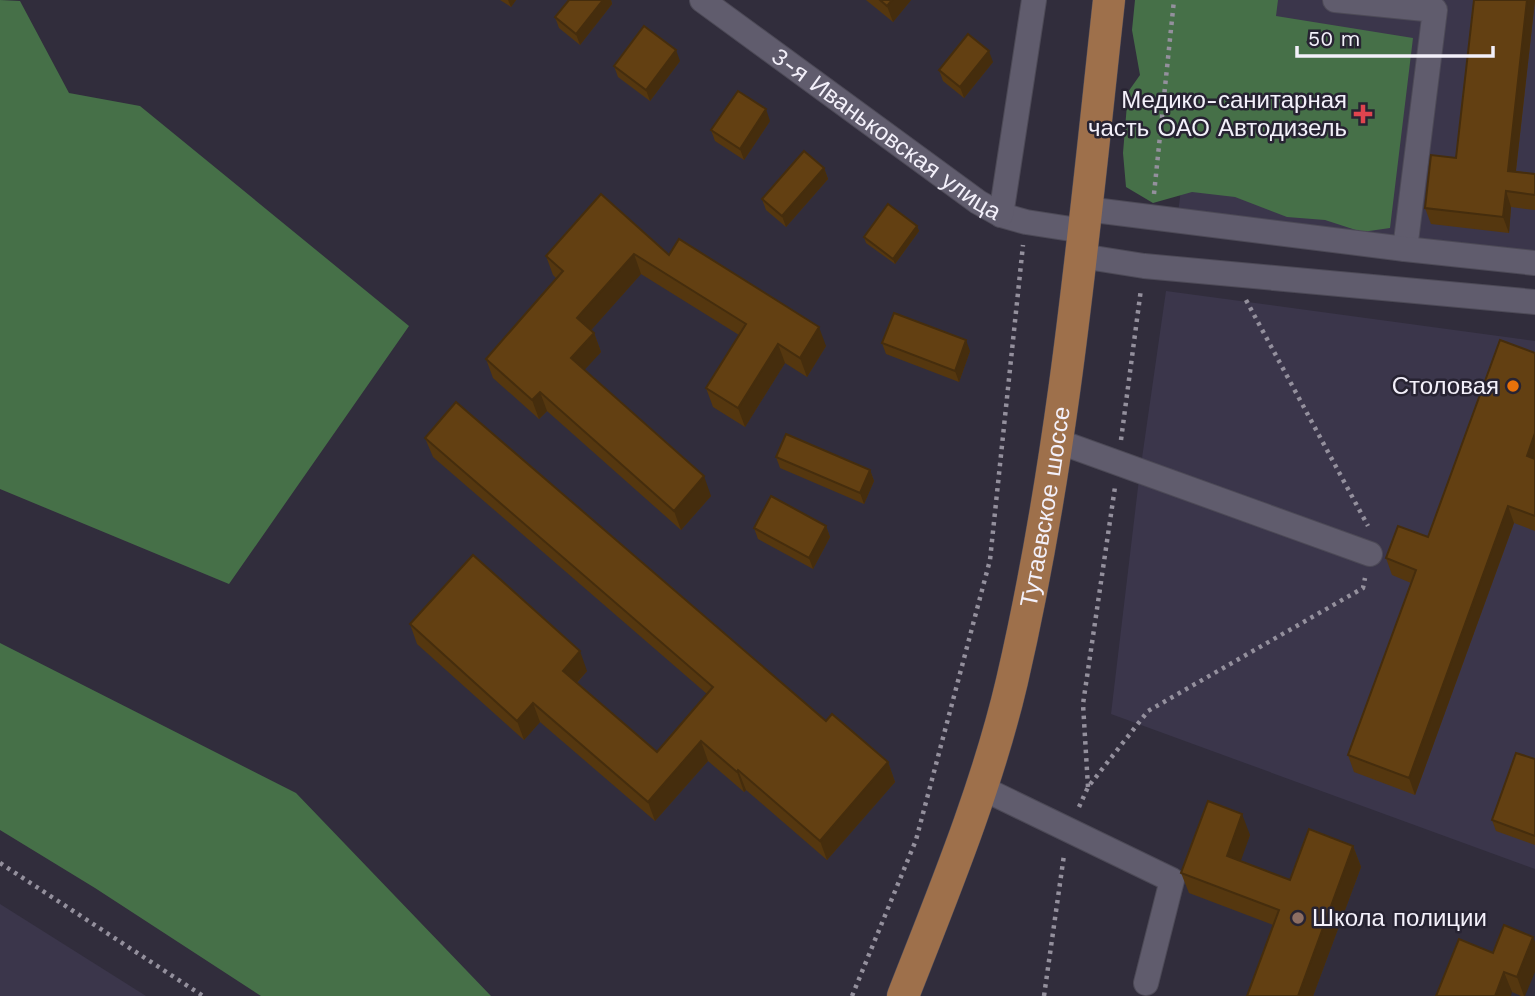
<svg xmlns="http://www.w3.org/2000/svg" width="1535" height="996" viewBox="0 0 1535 996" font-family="'Work Sans',sans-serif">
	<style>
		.built { fill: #3b364b }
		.forest { fill: #467048 }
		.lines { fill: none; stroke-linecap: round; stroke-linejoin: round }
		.minor-casing { stroke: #4d4a57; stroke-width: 26 }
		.major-casing { stroke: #4d4a57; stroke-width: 33 }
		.path { stroke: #94909d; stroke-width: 4.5; stroke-dasharray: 3.5 5; stroke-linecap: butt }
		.minor { stroke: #605c6d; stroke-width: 24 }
		.major { stroke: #9e704b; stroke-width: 32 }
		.wall { fill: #55370f }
		.shaded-wall { fill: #452d0d }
		.building { fill: #634012; stroke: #452d0d; stroke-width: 2 }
		.health-dot { fill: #e0444e; stroke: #272332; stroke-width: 2.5 }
		.food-dot { fill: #e8710a; stroke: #272332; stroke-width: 2.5 }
		.education-dot { fill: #8d6e63; stroke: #272332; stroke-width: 2.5 }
		.labels { text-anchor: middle; stroke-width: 5; stroke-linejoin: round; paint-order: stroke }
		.poi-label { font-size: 24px; fill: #f3f0fa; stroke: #272332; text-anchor: end }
		.street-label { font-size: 24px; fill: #f3f0fa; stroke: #272332 }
	</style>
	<rect width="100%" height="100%" fill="#312d3c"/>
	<g class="built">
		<polygon points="1206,0 1535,0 1535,272 1176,228"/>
		<polygon points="1166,291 1535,341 1535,869 1111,714 1139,479"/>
		<polygon points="0,904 146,996 0,996"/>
	</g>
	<g class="forest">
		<polygon points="0,0 20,1 69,93 140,106 409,326 229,584 0,489"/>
		<polygon points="1135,0 1278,0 1276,16 1413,38 1390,228 1362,232 1325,220 1287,217 1235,197 1192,192 1153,203 1126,187 1123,153 1128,92 1140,75 1132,30"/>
		<polygon points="0,643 296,793 491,996 261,996 95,888 0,830"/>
	</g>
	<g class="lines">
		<defs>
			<g id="minor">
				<path id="s1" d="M702 0 978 202 1001 215 1026 222 1084 231"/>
				<polyline points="1335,0 1435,10 1405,249"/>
				<polyline points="1086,209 1405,249 1535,263"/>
				<polyline points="1001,215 1034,0"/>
				<polyline points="1081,256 1144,266 1535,302"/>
				<polyline points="1057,441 1370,554"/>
				<polyline points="982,788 1172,880 1146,983"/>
			</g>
			<g id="major">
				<path id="s2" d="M903 996C943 894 987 788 1012 681 1064 457 1084 228 1109 0"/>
			</g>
		</defs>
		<use href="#minor" class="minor-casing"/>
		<use href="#major" class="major-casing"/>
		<g class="path">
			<polyline points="1154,194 1174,0"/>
			<polyline points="1246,300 1368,526"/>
			<polyline points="1121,440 1141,289"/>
			<polyline points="1088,787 1083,704 1115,487"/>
			<polyline points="1079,807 1088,787 1148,711 1363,588 1365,578"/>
			<polyline points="0,863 203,996"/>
			<polyline points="852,996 916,840 990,560 1023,245"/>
			<polyline points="1044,996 1064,855"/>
		</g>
		<use href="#minor" class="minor"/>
		<use href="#major" class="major"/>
	</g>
	<g class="wall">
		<polygon points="500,0 516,0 511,7"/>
		<polygon points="569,0 611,0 612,4 580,45 559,28 555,17"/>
		<polygon points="866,0 911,0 893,22"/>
		<polygon points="1474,0 1535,0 1516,171 1535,174 1535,210 1511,207 1509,233 1431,224 1425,208 1456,158"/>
		<polygon points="680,61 650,101 618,77 614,66"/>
		<polygon points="993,62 964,98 943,81 939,70"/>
		<polygon points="770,121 744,160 715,141 711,130"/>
		<polygon points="824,168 828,179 786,227 766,210 762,199"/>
		<polygon points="917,226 919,231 895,264 866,243 864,237"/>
		<polygon points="669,255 826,346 807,377 785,363 745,427 713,407 706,388 739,335 641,274 591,330 594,333 601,352 584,370 711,496 681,530 547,411 539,419 493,378 486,359 557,279 553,275 546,256"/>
		<polygon points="882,343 970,351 959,382 886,354"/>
		<polygon points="1535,353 1535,531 1514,523 1415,795 1354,772 1348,755 1411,583 1392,575 1386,558 1428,537"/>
		<polygon points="425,438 826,721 888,762 895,782 827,860 746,790 744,792 708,761 655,821 540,722 524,740 417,644 410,624 587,671 577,683 657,752 707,694 433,457"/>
		<polygon points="776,457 870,470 874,481 864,504 780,468"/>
		<polygon points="826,526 830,537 813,569 758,539 754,528"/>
		<polygon points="1535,759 1535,845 1496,831 1492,820"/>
		<polygon points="1250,835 1240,861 1290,880 1353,846 1361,867 1313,996 1247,996 1273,925 1189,893 1181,873"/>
		<polygon points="1504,925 1525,996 1521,996 1512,992 1493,953"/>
	</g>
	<g class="shaded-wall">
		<polygon points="508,0 516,0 511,7"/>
		<polygon points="603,0 611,0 612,4 580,45 576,34"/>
		<polygon points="892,0 911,0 893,22 887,6"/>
		<polygon points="1527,0 1535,0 1514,187 1508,171"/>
		<polygon points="676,50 680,61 650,101 646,90"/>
		<polygon points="989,51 993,62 964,98 960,87"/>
		<polygon points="766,109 770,121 744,160 740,149"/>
		<polygon points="824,168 828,179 786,227 782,216"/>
		<polygon points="1506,191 1511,207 1509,233 1503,217"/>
		<polygon points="917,226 919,231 895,264 893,259"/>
		<polygon points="634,254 641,274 584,338 577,318"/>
		<polygon points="819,327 826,346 807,377 800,358"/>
		<polygon points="594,333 601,352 578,377 571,358"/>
		<polygon points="966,340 970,351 959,382 955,371"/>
		<polygon points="778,344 785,363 745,427 738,408"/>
		<polygon points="540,392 547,411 539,419 532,400"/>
		<polygon points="1535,433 1535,467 1527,456"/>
		<polygon points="870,470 874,481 864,504 860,493"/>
		<polygon points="704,476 711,496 681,530 674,511"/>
		<polygon points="1508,506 1514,523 1415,795 1409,778"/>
		<polygon points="826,526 830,537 813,569 809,558"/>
		<polygon points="580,651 587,671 570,690 563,671"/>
		<polygon points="533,703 540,722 524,740 517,721"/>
		<polygon points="701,741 708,761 655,821 648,802"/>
		<polygon points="888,762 895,782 827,860 820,841"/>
		<polygon points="738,770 746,790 744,792 737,772"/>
		<polygon points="1242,814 1250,835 1235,877 1227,856"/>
		<polygon points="1353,846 1361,867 1313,996 1298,996"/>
		<polygon points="1533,937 1535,942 1535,972 1525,996 1524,996 1517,977"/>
		<polygon points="1504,972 1512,992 1511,996 1495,996"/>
	</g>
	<g class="building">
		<polygon points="569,0 603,0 576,34 555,17"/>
		<polygon points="880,0 892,0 887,6"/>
		<polygon points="1474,0 1527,0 1508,171 1535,174 1535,195 1506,191 1503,217 1425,208 1431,155 1456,158"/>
		<polygon points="644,26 676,50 646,90 614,66"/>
		<polygon points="968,34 989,51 960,87 939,70"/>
		<polygon points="738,91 766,109 740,149 711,130"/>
		<polygon points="804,151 824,168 782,216 762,199"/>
		<polygon points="601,194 669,255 679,239 819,327 800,358 778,344 738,408 706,388 746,324 634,254 577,318 594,333 571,358 704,476 674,511 540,392 532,400 486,359 563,271 546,256"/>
		<polygon points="888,204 917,226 893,259 864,237"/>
		<polygon points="894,313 966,340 955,371 882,343"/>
		<polygon points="1500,340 1535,353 1535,433 1527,456 1535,459 1535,516 1508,506 1409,778 1348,755 1416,570 1386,558 1398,526 1428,537"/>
		<polygon points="456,402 826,721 832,714 888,762 820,841 738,770 737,772 701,741 648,802 533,703 517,721 410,624 473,555 580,651 563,671 657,752 713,687 425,438"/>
		<polygon points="786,434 870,470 860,493 776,457"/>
		<polygon points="771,496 826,526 809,558 754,528"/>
		<polygon points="1516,753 1535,759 1535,836 1492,820"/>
		<polygon points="1208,801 1242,814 1227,856 1290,880 1309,829 1353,846 1298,996 1247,996 1279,910 1181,873"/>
		<polygon points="1504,925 1533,937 1517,977 1504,972 1495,996 1436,996 1459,939 1493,953"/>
	</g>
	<path class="health-dot" d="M1359.5 103.5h7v7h7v7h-7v7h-7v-7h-7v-7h7z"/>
	<circle class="food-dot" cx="1513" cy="386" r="7"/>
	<circle class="education-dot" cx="1298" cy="918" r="7"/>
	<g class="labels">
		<g class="poi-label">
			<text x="1347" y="108">Медико-санитарная<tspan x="1347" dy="28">часть ОАО Автодизель</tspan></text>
			<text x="1499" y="394">Столовая</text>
			<text x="1312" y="926" text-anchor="start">Школа полиции</text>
		</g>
		<g class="street-label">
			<text dy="8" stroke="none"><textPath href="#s1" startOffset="228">3-я Иваньковская улица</textPath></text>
			<text dy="8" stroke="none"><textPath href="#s2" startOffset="511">Тутаевское шоссе</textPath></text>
		</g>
	</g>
	<path d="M1297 46v10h196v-10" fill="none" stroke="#f3f0fa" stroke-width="3.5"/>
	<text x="1308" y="46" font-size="21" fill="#f3f0fa" stroke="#272332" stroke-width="5" paint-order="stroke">50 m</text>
</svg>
